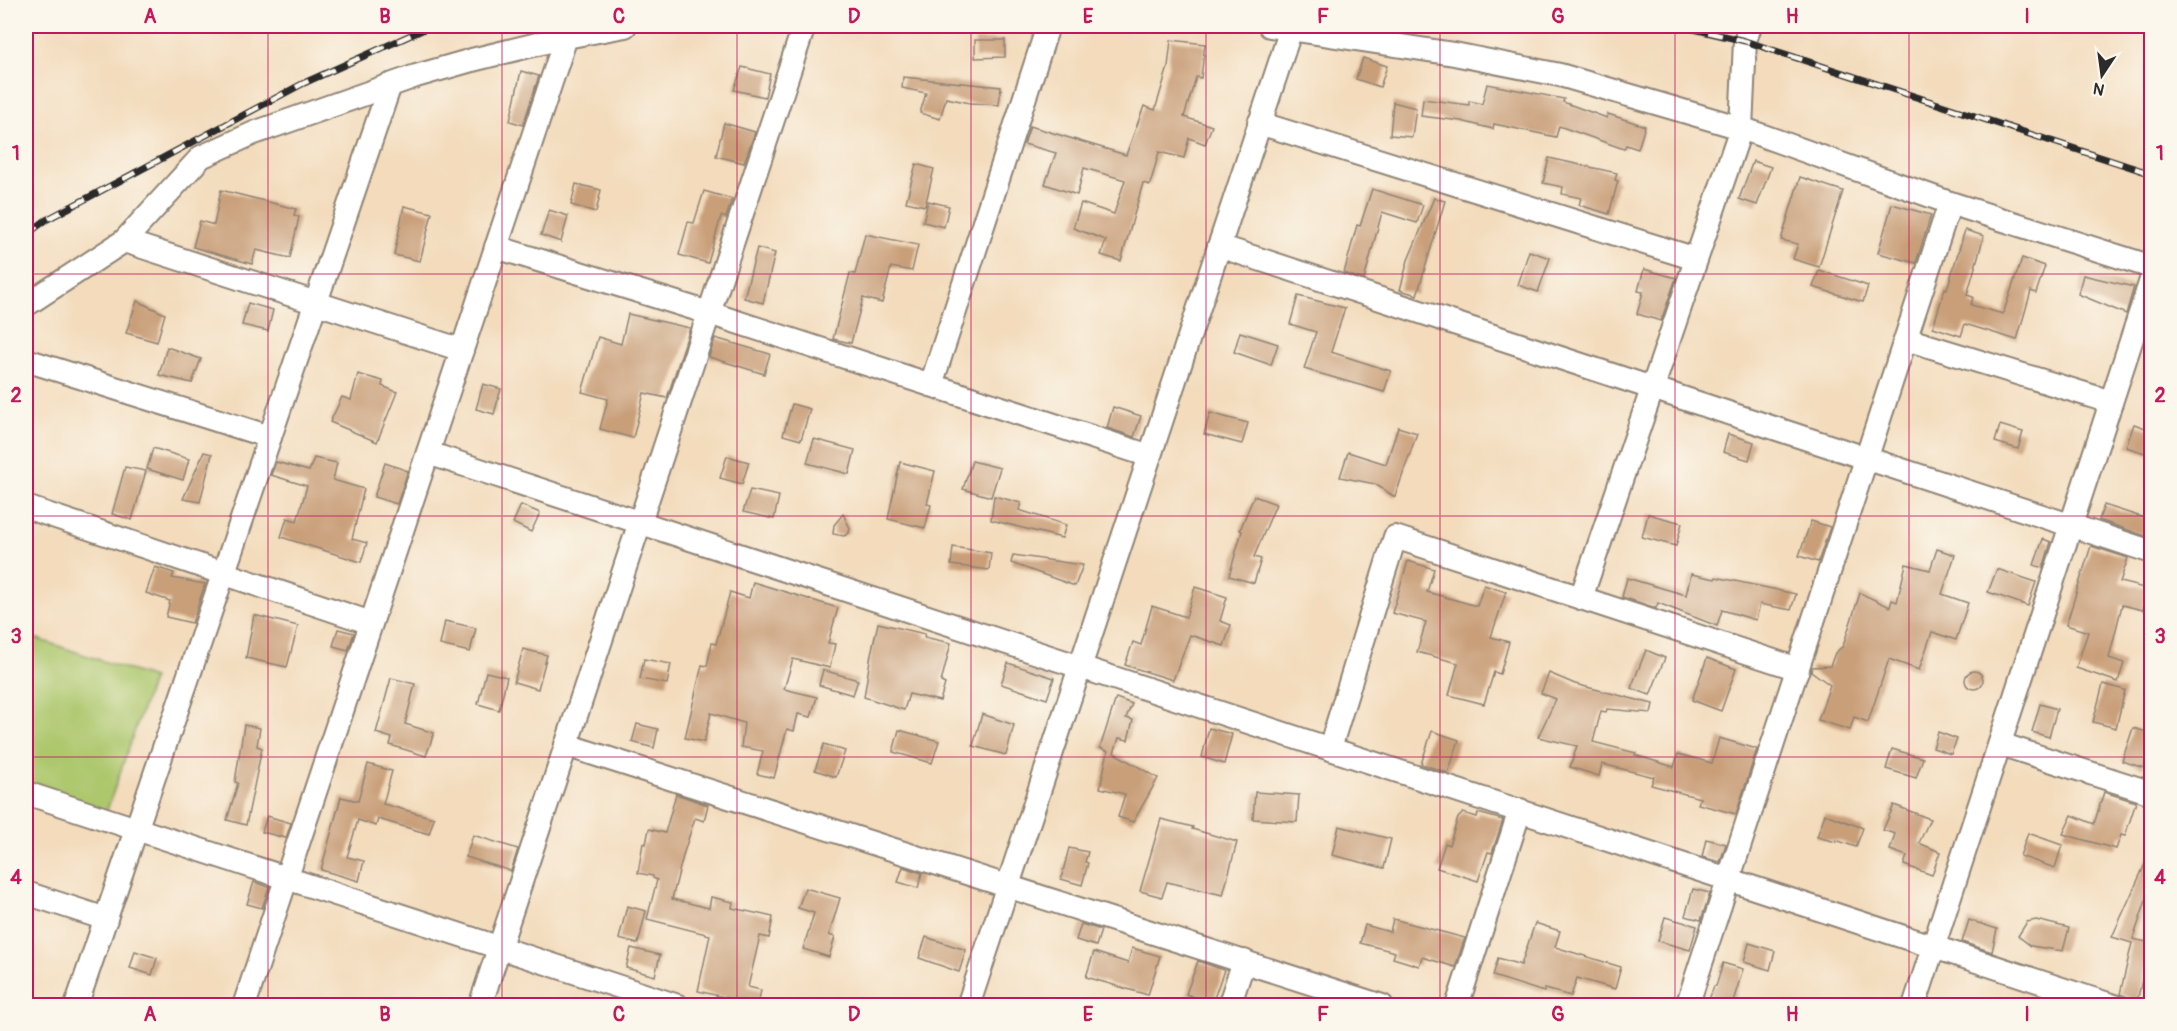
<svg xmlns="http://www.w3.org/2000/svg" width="2177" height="1031" viewBox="0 0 2177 1031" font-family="Pangolin,sans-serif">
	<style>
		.green { fill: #adc76d; stroke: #6c794c; stroke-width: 1.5 }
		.building { fill: #c99f79 }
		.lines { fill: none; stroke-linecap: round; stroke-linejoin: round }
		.street-casing { stroke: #8f8374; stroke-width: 26 }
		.street { stroke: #fff; stroke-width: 22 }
		.rail-casing { stroke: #2b2b2b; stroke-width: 7 }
		.rail { stroke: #fbf7ec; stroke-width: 4.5; stroke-dasharray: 14; stroke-linecap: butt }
		.grid { fill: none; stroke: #c2185b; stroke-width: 1.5; stroke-opacity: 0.55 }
		.neatline { fill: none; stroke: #c2185b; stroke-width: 2 }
		.grid-label { font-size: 20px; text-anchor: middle; font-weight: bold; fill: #c2185b }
	</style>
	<rect width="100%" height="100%" fill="#fbf7ec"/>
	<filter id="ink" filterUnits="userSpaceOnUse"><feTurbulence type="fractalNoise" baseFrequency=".0167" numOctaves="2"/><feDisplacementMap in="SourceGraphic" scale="12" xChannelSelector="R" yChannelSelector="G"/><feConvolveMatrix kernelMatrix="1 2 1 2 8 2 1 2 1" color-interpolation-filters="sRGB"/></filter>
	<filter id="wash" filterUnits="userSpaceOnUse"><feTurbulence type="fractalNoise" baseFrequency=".008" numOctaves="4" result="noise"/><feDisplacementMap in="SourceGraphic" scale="24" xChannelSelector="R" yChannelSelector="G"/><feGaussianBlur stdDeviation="1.35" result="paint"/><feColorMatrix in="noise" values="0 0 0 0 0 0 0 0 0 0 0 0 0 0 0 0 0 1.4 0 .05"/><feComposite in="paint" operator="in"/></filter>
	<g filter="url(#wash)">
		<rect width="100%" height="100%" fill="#f3dbbc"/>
		<polygon class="green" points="26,635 153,678 106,813 26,785"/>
		<g id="blocks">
			<g class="building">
				<polygon points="975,40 1005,40 1005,57 975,58"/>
				<polygon points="1171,40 1205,44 1201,78 1196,77 1184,117 1212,126 1205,144 1189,138 1184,158 1159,152 1150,185 1143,183 1121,261 1101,255 1106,240 1073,228 1081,203 1114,214 1125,180 1084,168 1077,195 1045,184 1056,153 1024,144 1030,126 1126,155 1144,106 1155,110 1168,67"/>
				<polygon points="1363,58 1387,66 1380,87 1356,79"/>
				<polygon points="742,67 770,74 765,97 734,90"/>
				<polygon points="521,71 539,76 523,125 510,121"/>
				<polygon points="903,77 1001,87 999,105 970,103 946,98 940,119 920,113 926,93 902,88"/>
				<polygon points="1487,84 1564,99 1563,102 1607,118 1608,114 1645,126 1638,149 1626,145 1624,149 1559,126 1556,137 1494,124 1493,129 1461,121 1421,116 1423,99 1469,105 1469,101 1482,104"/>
				<polygon points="1393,102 1416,108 1412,137 1390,135"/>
				<polygon points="724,123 755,132 744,163 716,156"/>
				<polygon points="1549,158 1617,173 1615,180 1618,181 1609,214 1579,205 1581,198 1562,194 1563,187 1543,183"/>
				<polygon points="1753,161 1771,167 1757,205 1739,199"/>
				<polygon points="916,164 934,169 925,206 906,202"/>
				<polygon points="1800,177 1843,191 1819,267 1793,259 1798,244 1781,240"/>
				<polygon points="576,184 601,190 596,212 571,205"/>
				<polygon points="1372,189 1423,205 1417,223 1382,212 1364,280 1344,273 1357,225 1360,226"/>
				<polygon points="221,190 296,209 294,215 299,217 290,258 256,250 252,264 193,247 200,221 214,225"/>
				<polygon points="704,191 732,199 726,218 721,216 708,263 679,255 688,222 694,223"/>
				<polygon points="1434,198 1445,201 1417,295 1400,290 1408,260"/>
				<polygon points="928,201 949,206 944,227 923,222"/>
				<polygon points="1892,204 1931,215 1916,263 1878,253"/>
				<polygon points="404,206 432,213 420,261 394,255"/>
				<polygon points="549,210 568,216 561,242 541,235"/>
				<polygon points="1965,230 1984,236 1967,295 1973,297 1971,305 2003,314 2022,258 2045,266 2036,293 2031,291 2017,340 1965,324 1961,336 1933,327 1945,288 1947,289"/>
				<polygon points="865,234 918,245 912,271 891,267 882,303 863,298 851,343 833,339 850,273 855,274"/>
				<polygon points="757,248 775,253 763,303 744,298"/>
				<polygon points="1529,251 1550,258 1538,292 1518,285"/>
				<polygon points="1644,269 1676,278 1661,321 1637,314 1643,292 1638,291"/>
				<polygon points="1819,270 1868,286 1863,302 1813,287"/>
				<polygon points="2083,275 2134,287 2126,314 2078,294"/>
				<polygon points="1298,296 1345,308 1331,352 1391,371 1384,392 1304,369 1316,332 1290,324"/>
				<polygon points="137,301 165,314 157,342 126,333"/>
				<polygon points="248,303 273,310 268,331 242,325"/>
				<polygon points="628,314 690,328 667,398 644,393 633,438 600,429 608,399 582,392 598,337 621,344"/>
				<polygon points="1240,332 1278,344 1271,365 1234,352"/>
				<polygon points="715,338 770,354 764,374 709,357"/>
				<polygon points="167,347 201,359 192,383 159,375"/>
				<polygon points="358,374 383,381 382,386 397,392 377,442 330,422 342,397 351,400"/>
				<polygon points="483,384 501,389 494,414 476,409"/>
				<polygon points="792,404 810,409 801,440 783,435"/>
				<polygon points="1113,407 1141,416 1134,437 1107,428"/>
				<polygon points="1210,413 1248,423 1242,444 1204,434"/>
				<polygon points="2134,424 2151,430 2151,455 2126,447"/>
				<polygon points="2000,425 2023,432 2018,449 1995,442"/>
				<polygon points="1398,427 1417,433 1395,497 1375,484 1340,477 1348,452 1386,464"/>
				<polygon points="1728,434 1754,442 1749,460 1723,452"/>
				<polygon points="814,439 855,450 849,474 807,463"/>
				<polygon points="153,448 189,459 183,480 147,469"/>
				<polygon points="204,452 212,454 200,502 183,499"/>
				<polygon points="727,456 749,462 742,484 720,478"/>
				<polygon points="314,458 337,463 333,480 364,489 352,539 367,543 361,562 281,537 287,518 297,521 307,486 271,475 276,462 309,471"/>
				<polygon points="972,461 1000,468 991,497 963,489"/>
				<polygon points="900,462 935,471 927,504 931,505 925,528 888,519"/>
				<polygon points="385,463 408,471 397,504 374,497"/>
				<polygon points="125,467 146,471 132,520 112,514"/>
				<polygon points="750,490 779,496 774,519 743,512"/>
				<polygon points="994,496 1021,503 1019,510 1066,525 1062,538 991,520"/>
				<polygon points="1254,496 1276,504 1254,557 1261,559 1254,583 1229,576 1242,531 1240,530"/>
				<polygon points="521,505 540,513 531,532 513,523"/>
				<polygon points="2104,505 2151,520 2151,538 2099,520"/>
				<polygon points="843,514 850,528 849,533 844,536 833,534 834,525"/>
				<polygon points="1648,514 1682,523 1676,546 1642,537"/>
				<polygon points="1811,521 1830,527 1818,562 1799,556"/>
				<polygon points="2043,539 2051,542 2043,568 2034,565"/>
				<polygon points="2091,546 2128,558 2120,582 2148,589 2143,610 2122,605 2109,658 2124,663 2118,682 2076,668 2088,632 2066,625"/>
				<polygon points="953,547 991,553 989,570 951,565"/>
				<polygon points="1937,549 1955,555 1942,594 1968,603 1956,640 1932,632 1919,670 1889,659 1868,722 1854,717 1850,730 1818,720 1830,685 1811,671 1812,667 1830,666 1835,653 1843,646 1860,593 1890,607 1892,600 1897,602 1906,564 1930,570"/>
				<polygon points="1013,555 1083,565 1075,586 1011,563"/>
				<polygon points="1408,561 1434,569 1427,592 1477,606 1484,585 1506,592 1491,637 1509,642 1500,674 1494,672 1484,704 1449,695 1458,663 1417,652 1426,622 1392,613"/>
				<polygon points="155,567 174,573 172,578 205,584 192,623 166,617 170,601 146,593"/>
				<polygon points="1997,569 2036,582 2028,606 1988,592"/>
				<polygon points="1691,574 1715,579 1716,577 1796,594 1791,610 1760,604 1756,620 1722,610 1717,626 1658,603 1656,608 1622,597 1627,578 1686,595"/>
				<polygon points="753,582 838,608 828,643 835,644 830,668 793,659 784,689 817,697 811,717 798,714 794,731 787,729 774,778 757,774 763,751 741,747 744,723 711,713 704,742 685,738 702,665 707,666 712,643 716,644 730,592 749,598"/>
				<polygon points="1195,587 1227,597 1220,621 1231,625 1224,646 1190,635 1173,680 1125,665 1133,642 1141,645 1152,606 1186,617"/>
				<polygon points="254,615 298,626 287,667 246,658"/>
				<polygon points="445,621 476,628 470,652 440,645"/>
				<polygon points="878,623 925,634 924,637 951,643 941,682 945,684 940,701 909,694 904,710 864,697 871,654"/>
				<polygon points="338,629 354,633 348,650 333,646"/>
				<polygon points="523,649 547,655 538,689 514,682"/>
				<polygon points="1646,650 1665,658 1650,695 1631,688"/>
				<polygon points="1707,658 1736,669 1721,711 1692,700"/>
				<polygon points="644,659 671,664 667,684 640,679"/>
				<polygon points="1008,663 1054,678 1047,699 1001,684"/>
				<polygon points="823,670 858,680 853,695 819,685"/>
				<circle cx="1974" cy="680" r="9"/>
				<polygon points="486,672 507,677 499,710 478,704"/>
				<polygon points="1549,673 1575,684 1653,704 1651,713 1607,709 1606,712 1601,711 1593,742 1636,753 1635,755 1674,767 1678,754 1712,763 1719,738 1757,749 1736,814 1698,804 1700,798 1651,785 1654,777 1602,764 1599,776 1570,767 1577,746 1538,737 1556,699 1541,693"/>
				<polygon points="391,678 415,684 405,724 434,733 426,756 390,745 392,738 376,733"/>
				<polygon points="2103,684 2125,690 2116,728 2093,722"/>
				<polygon points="1116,698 1132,704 1126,718 1133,720 1128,740 1119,738 1114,753 1158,778 1133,822 1118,817 1125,794 1100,788 1108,751 1100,748"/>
				<polygon points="2040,704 2057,709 2049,737 2032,732"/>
				<polygon points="982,714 1014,725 1006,755 973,746"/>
				<polygon points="637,724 658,729 654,748 632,742"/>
				<polygon points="244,725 260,728 257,746 262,748 246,825 227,820 238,783 235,782"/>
				<polygon points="1209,728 1232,734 1224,764 1202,757"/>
				<polygon points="2133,728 2151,733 2151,740 2144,768 2122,761"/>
				<polygon points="899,730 939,741 932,763 893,752"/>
				<polygon points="1432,731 1459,740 1448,773 1421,764"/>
				<polygon points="1938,732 1957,739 1951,754 1933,748"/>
				<polygon points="824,744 845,751 836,777 815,770"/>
				<polygon points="1892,749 1923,758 1916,778 1886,769"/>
				<polygon points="368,764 392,771 383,804 434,818 429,834 378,819 376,826 358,820 347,857 364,861 359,881 321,870 341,797 358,801"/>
				<polygon points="1255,792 1299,795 1297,822 1253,819"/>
				<polygon points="2104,792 2136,802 2125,836 2121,835 2116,849 2063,834 2072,815 2094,824"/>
				<polygon points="676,794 708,805 704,821 695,818 684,852 672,899 709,908 711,897 733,902 732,908 773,917 769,938 760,936 748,987 761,990 758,1005 731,1005 732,999 698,991 710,935 647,919 657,880 653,878 653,876 638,873 643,843 646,844 649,829 665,833"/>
				<polygon points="1894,805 1930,819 1919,843 1940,852 1932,875 1904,865 1907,856 1890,850 1895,834 1883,830"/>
				<polygon points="1463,813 1477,817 1478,813 1503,820 1492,853 1488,852 1478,881 1437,868 1445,843 1449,845 1458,818"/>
				<polygon points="1825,814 1863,828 1856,847 1836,840 1836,842 1817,837"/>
				<polygon points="267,816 291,823 286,838 262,832"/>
				<polygon points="1161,819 1193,827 1192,829 1237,842 1223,895 1167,882 1162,897 1140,891"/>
				<polygon points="1339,826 1391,839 1384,868 1332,855"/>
				<polygon points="2028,833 2062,845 2055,868 2020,856"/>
				<polygon points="473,835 518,849 511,871 466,857"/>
				<polygon points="1706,839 1726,844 1720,862 1702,857"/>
				<polygon points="1069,848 1088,852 1085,862 1088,863 1082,885 1061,879"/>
				<polygon points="2150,853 2151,886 2133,939 2151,943 2137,1001 2120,994 2132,943 2112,937"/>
				<polygon points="903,867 922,873 918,888 898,882"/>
				<polygon points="254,882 269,887 262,908 247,904"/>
				<polygon points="805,888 840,898 829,935 835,937 829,957 803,949 814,913 798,908"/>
				<polygon points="1693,889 1710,893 1701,920 1685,916"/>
				<polygon points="627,906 646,911 638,944 619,939"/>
				<polygon points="1665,917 1697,926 1690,950 1658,941"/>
				<polygon points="1393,919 1465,938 1455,967 1422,957 1419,966 1393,958 1395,952 1360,943 1365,925 1390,932"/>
				<polygon points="1969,920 1997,929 1992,952 1962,942"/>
				<polygon points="2036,920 2069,928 2063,951 2031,946 2018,936 2027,922"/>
				<polygon points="1535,923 1560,931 1555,947 1621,967 1615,989 1577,978 1571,996 1545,989 1544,992 1493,976 1498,958 1521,965"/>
				<polygon points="1081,924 1101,930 1096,946 1076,940"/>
				<polygon points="926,937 966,950 959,972 919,958"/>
				<polygon points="1749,943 1775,951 1770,970 1744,962"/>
				<polygon points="631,948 660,955 655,976 626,968"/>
				<polygon points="1132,948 1160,956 1148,995 1086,977 1094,952 1128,963"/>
				<polygon points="135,951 157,958 152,975 130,968"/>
				<polygon points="1198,961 1224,970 1212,1004 1186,994"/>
				<polygon points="1723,963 1743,969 1732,1005 1707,1005 1714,986 1716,986"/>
			</g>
		</g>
	</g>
	<g filter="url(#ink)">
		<use href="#blocks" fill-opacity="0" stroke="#8f8374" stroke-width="1.5"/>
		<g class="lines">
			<defs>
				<g id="street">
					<polyline points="570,26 566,37 625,26"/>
					<polyline points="1270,26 1454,54 1560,75 1741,128 1950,203 2152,267"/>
					<polyline points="1259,123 1696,259"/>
					<polyline points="124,241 462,350"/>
					<polyline points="1219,246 2152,552"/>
					<polyline points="496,247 709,313 1150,456"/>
					<polyline points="26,305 124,241 201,157 254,133 416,76 472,60 566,37"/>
					<polyline points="1906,339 2111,402"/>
					<polyline points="26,360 270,437"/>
					<polyline points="931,385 1048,26"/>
					<polyline points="428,453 2114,1006"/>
					<polyline points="26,507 371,623"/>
					<polyline points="1581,598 1741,128 1745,41 1750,26"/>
					<polyline points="2000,744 2152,793"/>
					<polyline points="566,745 1382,1006"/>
					<polyline points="1330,748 1395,537 1798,669"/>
					<polyline points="26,793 678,1006"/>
					<polyline points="26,893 106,919"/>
					<polyline points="76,1006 390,85"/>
					<polyline points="244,1006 566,37"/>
					<polyline points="480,1006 804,26"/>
					<polyline points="968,1006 1291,29"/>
					<polyline points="1229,1006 1244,961"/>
					<polyline points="1457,1006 1520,810"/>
					<polyline points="1687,1006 1950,203"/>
					<polyline points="1914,1006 2152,277"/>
				</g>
			</defs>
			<use href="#street" class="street-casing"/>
			<use href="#street" class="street"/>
			<defs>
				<g id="rail">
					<polyline points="1681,26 1745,41 2152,174"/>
					<polyline points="26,235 46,220 304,83 431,26"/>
				</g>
			</defs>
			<use href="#rail" class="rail-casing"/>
			<use href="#rail" class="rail"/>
		</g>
	</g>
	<path class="grid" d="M268 26V1006M502 26V1006M737 26V1006M971 26V1006M1206 26V1006M1440 26V1006M1675 26V1006M1909 26V1006M26 274H2152M26 516H2152M26 757H2152"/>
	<rect width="2177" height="1031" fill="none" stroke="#fbf7ec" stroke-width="66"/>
	<g transform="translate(2102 75) rotate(193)" stroke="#fbf7ec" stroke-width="4.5" paint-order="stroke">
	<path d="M0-4.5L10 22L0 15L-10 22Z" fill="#2b2b2b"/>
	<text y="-9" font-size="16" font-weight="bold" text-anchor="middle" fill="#2b2b2b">N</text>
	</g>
	<rect x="33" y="33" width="2111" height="965" class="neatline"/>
	<g class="grid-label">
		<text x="150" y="23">A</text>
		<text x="385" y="23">B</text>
		<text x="619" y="23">C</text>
		<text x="854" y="23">D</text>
		<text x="1088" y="23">E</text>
		<text x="1323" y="23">F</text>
		<text x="1558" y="23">G</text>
		<text x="1792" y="23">H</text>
		<text x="2027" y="23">I</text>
		<text x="16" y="160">1</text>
		<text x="2160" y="160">1</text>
		<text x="16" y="402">2</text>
		<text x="2160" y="402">2</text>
		<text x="16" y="643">3</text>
		<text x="2160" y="643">3</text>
		<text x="16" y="884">4</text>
		<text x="2160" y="884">4</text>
		<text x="150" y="1021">A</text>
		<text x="385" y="1021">B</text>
		<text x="619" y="1021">C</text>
		<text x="854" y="1021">D</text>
		<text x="1088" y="1021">E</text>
		<text x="1323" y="1021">F</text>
		<text x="1558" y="1021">G</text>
		<text x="1792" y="1021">H</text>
		<text x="2027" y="1021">I</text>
	</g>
</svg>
